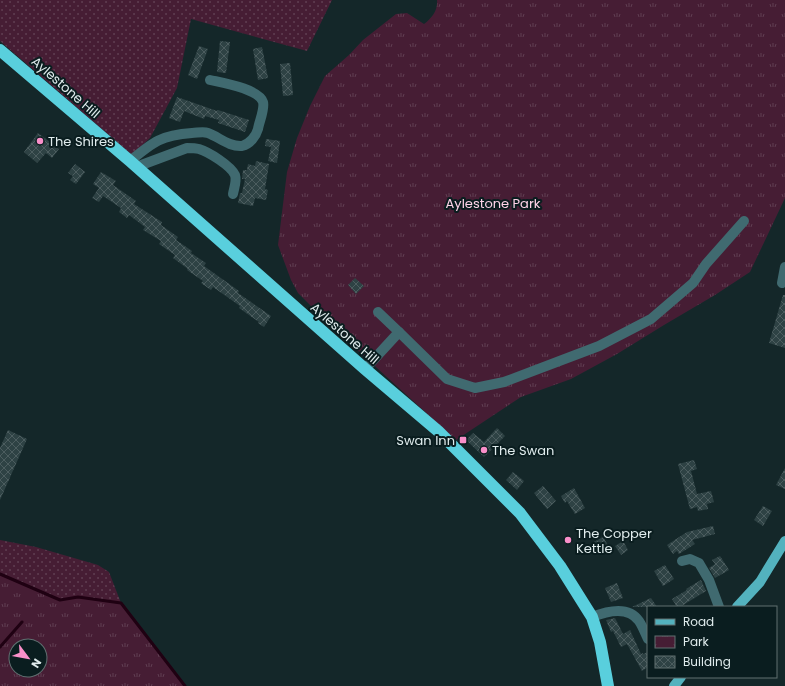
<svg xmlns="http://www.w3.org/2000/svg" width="785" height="686" viewBox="0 0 785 686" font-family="Poppins,sans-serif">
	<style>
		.grass { fill: url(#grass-dots) }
		.park { fill: url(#park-tufts); fill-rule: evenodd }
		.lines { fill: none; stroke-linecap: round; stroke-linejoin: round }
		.stream { stroke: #1f0112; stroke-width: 3 }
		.building { fill: url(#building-cross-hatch) }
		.minor { stroke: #406a70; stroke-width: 10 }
		.major { stroke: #53b2be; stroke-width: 10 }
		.highway { stroke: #59cfdd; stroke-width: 12 }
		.poi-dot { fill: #f98fc9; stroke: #0a1d1f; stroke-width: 1.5 }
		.labels { text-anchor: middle; stroke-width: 4; stroke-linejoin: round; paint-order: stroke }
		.street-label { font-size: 13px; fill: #e0eced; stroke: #0a1d1f }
		.poi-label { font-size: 13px; fill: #e0eced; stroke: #0a1d1f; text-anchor: start }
		.park-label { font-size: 13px; fill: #fed3e8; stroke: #0a1d1f }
	</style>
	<defs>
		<pattern id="grass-dots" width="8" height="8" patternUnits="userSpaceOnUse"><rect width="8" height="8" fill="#461d34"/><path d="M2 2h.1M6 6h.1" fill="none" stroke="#603e52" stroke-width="1.8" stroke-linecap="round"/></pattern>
		<pattern id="park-tufts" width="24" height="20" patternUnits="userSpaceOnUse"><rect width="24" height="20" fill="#461d34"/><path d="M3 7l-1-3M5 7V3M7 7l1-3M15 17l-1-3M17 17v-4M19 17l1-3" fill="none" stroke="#603e52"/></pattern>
		<pattern id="building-cross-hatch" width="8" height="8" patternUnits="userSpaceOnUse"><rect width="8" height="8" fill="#2e4244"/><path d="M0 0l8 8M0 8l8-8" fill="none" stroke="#4c5d5f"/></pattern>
	</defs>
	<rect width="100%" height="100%" fill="#142729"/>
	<g class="grass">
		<polygon points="0,0 332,0 307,51 191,19 177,88 150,138 132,155 0,41"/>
		<polygon points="0,540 36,547 98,565 109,572 121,603 78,597 60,600 0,574"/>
	</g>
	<g class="park">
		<path d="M437 0H785V198L750 272 715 295 664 325 617 354 571 379 521 397 456 440 333 328 298 293 291 280 278 245 287 172 297 138 310 106 325 76 349 55 363 40 396 14 407 13 424 24C432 18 438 10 437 0Z"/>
		<path d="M0 574 60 600 78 597 121 603 185 686H0ZM16 646H40V670H16Z"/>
	</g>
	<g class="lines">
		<g class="stream">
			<polyline points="0,574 60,600 78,597 121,603 185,686"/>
			<polyline points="0,647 22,622"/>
		</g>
	</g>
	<g class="building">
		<polygon points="220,41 230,42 226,73 217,72"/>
		<polygon points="199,46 208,49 197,79 188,75"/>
		<polygon points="262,47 268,78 258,80 253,49"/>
		<polygon points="290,63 293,95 283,96 280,64"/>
		<polygon points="177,97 217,111 218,110 249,120 245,132 218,123 219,120 205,116 204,119 184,111 180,122 169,118"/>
		<polygon points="38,133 59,149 52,158 46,153 37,163 24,152"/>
		<polygon points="266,139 280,141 277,163 268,161 271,147 265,146"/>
		<polygon points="256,161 269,164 265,189 268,190 266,200 255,198 253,206 238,203 240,193 242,193 245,179 242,179 243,170 247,170 248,164 255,166"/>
		<polygon points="75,164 85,172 76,184 70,180 73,176 68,173"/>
		<polygon points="101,172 116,181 113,185 136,201 134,204 162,222 161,225 178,237 176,240 192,251 191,253 206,263 204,266 239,291 238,293 271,316 264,327 258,323 259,322 239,308 240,306 213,287 211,290 201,283 203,281 187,270 188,269 173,258 175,255 159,244 161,241 143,230 145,227 129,215 127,218 119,212 121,208 103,196 99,202 92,198 99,188 93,184"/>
		<polygon points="355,278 364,286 356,294 348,285"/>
		<polygon points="783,295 785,295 785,348 769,343"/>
		<polygon points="497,428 505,436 484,457 466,440 473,433 484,442"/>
		<polygon points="8,430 27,439 0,500 0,448"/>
		<polygon points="694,460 697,469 691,471 697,494 711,491 714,502 707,504 708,509 698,511 697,507 690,509 678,464"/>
		<polygon points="785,468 785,489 776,485"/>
		<polygon points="513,472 524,481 517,490 506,480"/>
		<polygon points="543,486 556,501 547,509 534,493"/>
		<polygon points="574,488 585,508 575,514 567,501 565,503 561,496"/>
		<polygon points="763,506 772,511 763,526 754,520"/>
		<polygon points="713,526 715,534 692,540 695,544 679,554 677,551 673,554 667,545 687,532"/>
		<polygon points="603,537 609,547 600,553 594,542"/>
		<polygon points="623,541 628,550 621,555 615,546"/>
		<polygon points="720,556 729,570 715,578 709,568 715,564 712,560"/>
		<polygon points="665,565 674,579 663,586 654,571"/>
		<polygon points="701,580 706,591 680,607 677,607 672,599 687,590 686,589"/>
		<polygon points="617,583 623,598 611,602 605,588"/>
		<polygon points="651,598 657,607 632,607"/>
		<polygon points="615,618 623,634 630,630 641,654 643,653 643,654 648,652 648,667 642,671 627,644 621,647 613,631 611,632 606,620"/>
	</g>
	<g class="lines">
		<g class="minor">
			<path d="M130 161C153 142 161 135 192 133 197 133 203 131 208 133 219 137 229 147 242 146 250 144 256 136 258 129 259 122 265 109 263 102 259 89 223 83 210 80"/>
			<path d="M136 167 187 148C191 148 195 148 199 149 209 152 231 166 235 175 237 181 234 188 233 194"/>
			<polyline points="782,283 785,267"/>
			<polyline points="378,312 399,332"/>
			<polyline points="365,369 399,332 447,379 475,388 504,382 599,346 651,319 693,283 706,264 744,221"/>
			<polyline points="682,561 690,559 699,563 709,580 719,607"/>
			<path d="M592 617C607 611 628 605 639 621 643 627 645 633 648 639"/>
		</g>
		<g class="major">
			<polyline points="737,607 760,582 785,541"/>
			<polyline points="674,686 681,677"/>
		</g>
		<polyline class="highway" points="0,50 130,161 365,369 438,431 520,513 560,566 592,617 600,642 608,686"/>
	</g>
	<g class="poi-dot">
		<circle cx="40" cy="141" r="4"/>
		<rect x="459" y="436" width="8" height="8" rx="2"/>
		<circle cx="484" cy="450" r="4"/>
		<circle cx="568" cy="540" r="4"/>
	</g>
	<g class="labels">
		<g class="street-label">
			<text transform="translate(66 87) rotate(41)" y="5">Aylestone Hill</text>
			<text transform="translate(345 333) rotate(41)" y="5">Aylestone Hill</text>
		</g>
		<g class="poi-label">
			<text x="48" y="146">The Shires</text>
			<text x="455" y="445" text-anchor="end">Swan Inn</text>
			<text x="492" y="455">The Swan</text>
			<text x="576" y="538">The Copper<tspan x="576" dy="15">Kettle</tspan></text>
		</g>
		<g class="park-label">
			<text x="493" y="208">Aylestone Park</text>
		</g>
	</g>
	<rect x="647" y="606" width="130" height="72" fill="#0a1d1f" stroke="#607071"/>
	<rect x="655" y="619" width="20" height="6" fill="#53b2be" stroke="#607071"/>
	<text x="683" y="626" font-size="12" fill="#e0eced">Road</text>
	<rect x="655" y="636" width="20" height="12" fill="url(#park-tufts)" stroke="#607071"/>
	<text x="683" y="646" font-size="12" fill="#e0eced">Park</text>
	<rect x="655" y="656" width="20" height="12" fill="url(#building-cross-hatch)" stroke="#607071"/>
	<text x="683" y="666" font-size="12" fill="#e0eced">Building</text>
	<g transform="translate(28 658) rotate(122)"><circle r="19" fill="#0a1d1f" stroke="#607071"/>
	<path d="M0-3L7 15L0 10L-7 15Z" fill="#f98fc9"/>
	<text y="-6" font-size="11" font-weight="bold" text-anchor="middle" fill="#e0eced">N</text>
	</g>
</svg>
